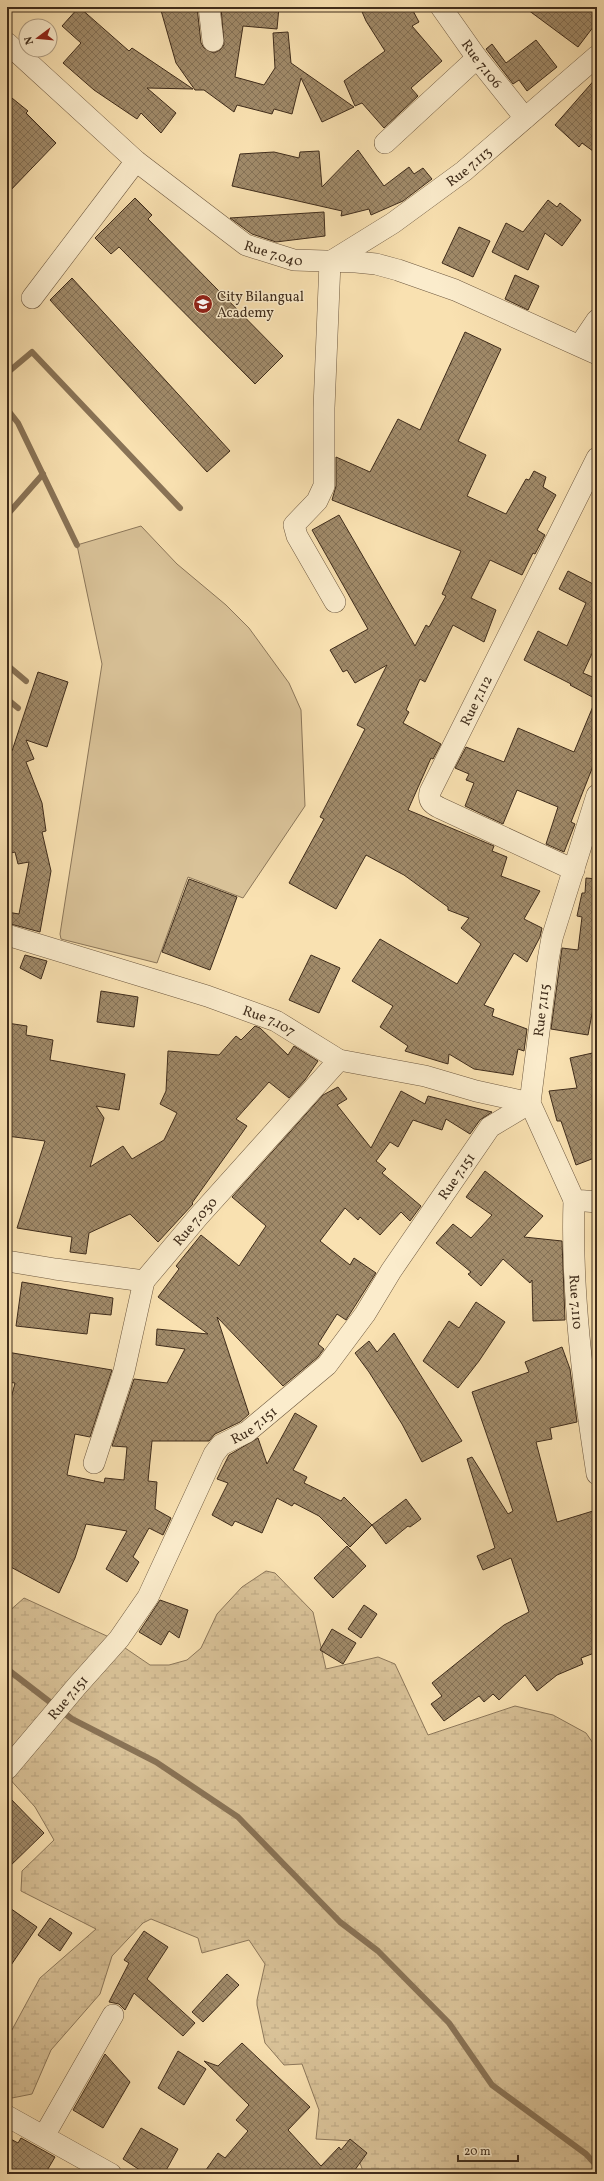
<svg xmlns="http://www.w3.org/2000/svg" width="604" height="2181" viewBox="0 0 604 2181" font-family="Vollkorn,serif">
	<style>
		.wetland { fill: url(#wetland-marsh); stroke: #8c775a }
		.park { fill: #d9c298; stroke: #8c775a }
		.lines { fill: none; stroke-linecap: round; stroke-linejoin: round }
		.stream { stroke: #897356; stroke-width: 6 }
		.building { fill: url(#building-cross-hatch); stroke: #3f2c1b }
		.minor-casing { stroke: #6e5940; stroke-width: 22 }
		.minor { stroke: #fbeccc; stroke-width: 21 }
		.labels { text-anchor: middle; stroke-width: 3; stroke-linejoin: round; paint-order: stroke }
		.street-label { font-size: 14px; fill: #3f2c1b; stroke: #fbeccc }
		.poi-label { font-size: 14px; fill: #3f2c1b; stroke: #fbeccc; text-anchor: start }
	</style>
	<defs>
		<pattern id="wetland-marsh" width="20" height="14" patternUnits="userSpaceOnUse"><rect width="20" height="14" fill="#d9c298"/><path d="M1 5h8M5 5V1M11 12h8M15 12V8" fill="none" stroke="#bba782"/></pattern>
		<pattern id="building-cross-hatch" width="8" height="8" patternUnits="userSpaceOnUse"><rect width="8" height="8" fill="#a08a69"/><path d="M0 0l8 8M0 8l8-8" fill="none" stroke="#847156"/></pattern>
	</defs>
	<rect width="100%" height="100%" fill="#f9e1b1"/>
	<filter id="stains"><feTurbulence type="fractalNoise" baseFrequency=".005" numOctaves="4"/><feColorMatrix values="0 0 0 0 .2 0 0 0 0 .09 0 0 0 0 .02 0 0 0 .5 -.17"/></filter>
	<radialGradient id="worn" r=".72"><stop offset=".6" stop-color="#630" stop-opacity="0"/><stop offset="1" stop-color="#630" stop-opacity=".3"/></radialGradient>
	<polygon class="wetland" points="266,1571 275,1573 313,1612 326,1669 378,1657 395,1664 428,1735 515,1706 553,1715 586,1733 597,1749 597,2174 364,2174 352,2141 316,2139 319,2110 302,2064 284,2065 265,2043 257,2005 257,2000 265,1964 249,1940 202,1953 198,1938 151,1919 143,1923 112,1956 100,1994 51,2050 32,2094 7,2099 7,2039 40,1978 96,1929 21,1891 22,1871 54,1840 35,1807 7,1776 7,1613 24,1598 109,1637 150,1665 169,1665 187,1660 201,1648 217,1614 242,1587"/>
	<polygon class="park" points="141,526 177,564 226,605 249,628 289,683 301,710 305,806 243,898 188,877 157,963 61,939 60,934 102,664 77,545"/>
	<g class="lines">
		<g class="stream">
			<polyline points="7,373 32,352 180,508"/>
			<polyline points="7,409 18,423 77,545"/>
			<polyline points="7,515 43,474"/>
			<polyline points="7,665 26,681"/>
			<polyline points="7,699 18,708"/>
			<polyline points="7,1669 72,1719 156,1762 238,1817 340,1922 378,1951 449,2023 492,2085 586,2154 597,2166"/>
		</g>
	</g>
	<g class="building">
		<polygon points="79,7 129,51 132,48 193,89 147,88 176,113 161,133 141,113 137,119 94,90 63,63 81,43 62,26"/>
		<polygon points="160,7 197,7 201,43 204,48 214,53 220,50 224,45 221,7 279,7 277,29 243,26 235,77 264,85 275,68 273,33 288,32 291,63 354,107 322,122 301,78 292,114 274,109 272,114 237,105 234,112 204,90 195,90 176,63"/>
		<polygon points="360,7 411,7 419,22 412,26 442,61 411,88 418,96 384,128 362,103 355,106 344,81 385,51 366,21"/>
		<polygon points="524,7 597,7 597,22 578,47"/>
		<polygon points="536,40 557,67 527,91 519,80 513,84 486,49 492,44 506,63"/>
		<polygon points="597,77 597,154 582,143 579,147 555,125"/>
		<polygon points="7,94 28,111 26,113 56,143 7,194"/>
		<polygon points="358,150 384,186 409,167 414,174 423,168 432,179 403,201 371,215 369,209 341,216 342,211 232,186 240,154 274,152 299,158 300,152 319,151 322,187"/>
		<polygon points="135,198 152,215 148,219 283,356 255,384 119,247 111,254 95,238"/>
		<polygon points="548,200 557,207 560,203 581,220 562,246 545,233 528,270 492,252 506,223 523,232"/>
		<polygon points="324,212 325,236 276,242 252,234 230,218"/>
		<polygon points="459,227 490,241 473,277 442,263"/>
		<polygon points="515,275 539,286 528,310 505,299"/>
		<polygon points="72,278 230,451 207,472 50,300"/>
		<polygon points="465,332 501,349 458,441 486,455 467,496 506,514 526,479 529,480 534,471 546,477 543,487 556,495 537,530 545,535 535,554 533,553 522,575 490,560 471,598 496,610 484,642 453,625 425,682 420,679 406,710 409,712 403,723 441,744 433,759 431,758 408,810 494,846 492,851 507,857 501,876 540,891 524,919 542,928 540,937 527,962 514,953 484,1005 494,1009 492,1016 527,1029 524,1051 518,1049 513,1075 474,1069 449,1054 448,1064 405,1051 408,1046 380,1027 393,1006 352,981 380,939 457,984 481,944 461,928 469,918 448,910 448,907 404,875 366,855 336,909 289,883 324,819 320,817 365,729 357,725 387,665 355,683 347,670 343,672 330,650 368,629 312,530 339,515 415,646 426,625 429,627 446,596 442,594 461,551 332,500 336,486 336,457 370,472 398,419 420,430"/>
		<polygon points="568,571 595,585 597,580 597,643 583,673 597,679 597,756 571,822 575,824 564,852 546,844 558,807 517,790 503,824 465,806 474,783 466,780 469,774 455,768 466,747 504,762 518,728 574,752 596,699 570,685 571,684 524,660 538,631 567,646 586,603 559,589"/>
		<polygon points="38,672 68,682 47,747 26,740 34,759 26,762 42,803 46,831 42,832 51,871 40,932 7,923 7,912 19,914 29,862 18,864 15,852 7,854 7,753 12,751"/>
		<polygon points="586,878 597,879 597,999 595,998 588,1035 551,1029 562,948 578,950 582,917 577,916 582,893 585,893"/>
		<polygon points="189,879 237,897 210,970 162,952"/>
		<polygon points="25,955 47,961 41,979 20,968"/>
		<polygon points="311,955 340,968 319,1013 289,1000"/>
		<polygon points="101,991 138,997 134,1027 97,1022"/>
		<polygon points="7,1023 27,1026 26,1035 53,1040 50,1060 125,1074 119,1110 96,1106 104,1118 90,1167 123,1146 132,1159 164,1140 177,1113 160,1104 166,1091 168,1051 219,1055 236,1036 241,1040 255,1026 260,1028 288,1055 294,1046 318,1061 305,1080 289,1098 269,1082 236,1119 247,1126 192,1203 193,1204 158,1242 130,1214 89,1233 86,1254 70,1252 72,1237 17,1228 45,1141 7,1136"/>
		<polygon points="597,1052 597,1157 576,1165 561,1121 557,1121 549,1091 577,1088 570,1058"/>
		<polygon points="338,1087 347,1099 337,1105 371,1148 401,1091 425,1104 428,1096 492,1112 480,1120 470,1134 446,1119 442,1130 413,1120 398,1147 390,1142 376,1161 386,1169 382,1173 421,1206 410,1221 401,1212 380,1235 360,1217 358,1220 345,1208 320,1241 350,1265 354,1258 376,1273 346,1320 337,1314 318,1344 324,1349 318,1357 283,1386 217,1317 249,1414 240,1422 215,1434 209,1441 152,1441 148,1481 157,1482 155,1509 171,1518 163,1535 149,1528 133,1557 139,1562 127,1582 106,1569 127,1531 86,1524 75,1558 59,1593 7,1565 7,1414 15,1383 7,1382 7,1352 112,1370 90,1437 75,1434 67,1475 104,1483 105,1478 124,1480 127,1447 112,1446 134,1379 167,1383 185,1349 156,1345 157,1329 208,1334 158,1297 179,1269 176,1266 201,1235 239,1266 266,1226 232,1197 323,1095"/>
		<polygon points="485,1171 543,1216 524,1237 562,1241 565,1320 533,1321 532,1280 530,1283 503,1259 481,1286 468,1274 471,1272 436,1243 453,1224 471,1238 492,1215 466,1197"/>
		<polygon points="22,1282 113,1298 111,1315 90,1313 87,1334 16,1326"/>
		<polygon points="476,1302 505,1322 479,1361 458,1388 423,1361 449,1321 459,1328"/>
		<polygon points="394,1333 462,1441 422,1462 402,1424 369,1372 355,1353 369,1341 377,1352"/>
		<polygon points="562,1347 570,1369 577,1422 550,1428 552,1439 536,1442 557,1522 593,1511 597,1525 597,1652 581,1658 583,1664 557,1675 537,1691 525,1675 499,1700 493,1694 484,1702 479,1696 444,1721 431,1704 442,1696 432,1683 504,1625 529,1612 511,1558 483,1570 477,1556 495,1548 467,1459 472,1457 508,1514 513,1511 472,1392 529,1372 525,1362"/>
		<polygon points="295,1413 317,1426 293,1470 307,1477 304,1483 341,1501 344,1497 372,1525 350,1547 319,1516 294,1503 292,1506 277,1498 262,1533 235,1521 232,1526 212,1515 228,1483 217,1479 229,1455 258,1438 267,1464"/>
		<polygon points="406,1499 421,1519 410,1527 408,1526 386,1544 372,1525"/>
		<polygon points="347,1546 366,1566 333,1598 314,1578"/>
		<polygon points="160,1600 188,1610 179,1638 169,1631 161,1645 139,1632"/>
		<polygon points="364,1605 377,1614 361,1638 348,1629"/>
		<polygon points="332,1629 356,1643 343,1664 320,1650"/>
		<polygon points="7,1795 44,1833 7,1869"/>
		<polygon points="7,1906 37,1927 7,1971"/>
		<polygon points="50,1918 72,1933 60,1951 38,1935"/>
		<polygon points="144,1931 168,1947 147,1979 195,2023 183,2036 134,1993 125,2010 119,2004 109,2002 129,1963 124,1960"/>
		<polygon points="227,1974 239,1985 203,2022 192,2012"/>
		<polygon points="242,2043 310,2107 288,2130 321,2166 339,2147 341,2150 350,2139 367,2153 352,2174 203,2174 218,2153 225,2158 248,2131 236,2120 249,2105 204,2061 218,2066"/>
		<polygon points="178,2051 206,2069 184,2105 158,2088"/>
		<polygon points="105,2054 130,2082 103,2128 73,2110"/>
		<polygon points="141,2128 178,2149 164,2174 146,2174 123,2159"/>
		<polygon points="7,2137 18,2143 21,2138 55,2157 45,2174 7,2174"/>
	</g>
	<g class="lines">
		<defs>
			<g id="minor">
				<polyline points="209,7 213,41"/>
				<path id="s1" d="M441 7 477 58 525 118"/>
				<path id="s2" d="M7 43 136 161 246 245 294 260 356 262 376 264 398 270 455 290 597 354"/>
				<polyline points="385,143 477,58"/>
				<polyline points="32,298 136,161"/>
				<polyline points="580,345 597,320"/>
				<path id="s3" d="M335 602 297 536 294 525 317 501 324 486V408L330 262 393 223 464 171 597 56"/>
				<polyline points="597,795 552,938 548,960 530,1103 574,1200 597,1202"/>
				<path id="s4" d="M574 870 440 808C432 804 428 801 430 792L597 458"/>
				<path id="s5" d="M7 935 207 996 276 1021 339 1060 425 1076 476 1091 530 1103"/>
				<path id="s6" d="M574 1200C571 1291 583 1384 597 1474"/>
				<path id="s7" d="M7 1261 55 1269 144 1281 198 1217 339 1060"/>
				<polyline points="94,1463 124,1371 144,1281"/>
				<path id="s8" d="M7 1769 77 1686 119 1639 148 1597 214 1454 221 1445 247 1432 327 1365 365 1314 391 1271 490 1127 530 1103"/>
				<polyline points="7,2116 111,2174"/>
				<polyline points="44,2136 113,2015"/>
			</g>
		</defs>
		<use href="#minor" class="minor-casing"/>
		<use href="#minor" class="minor"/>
	</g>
	<defs>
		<symbol id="school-disc" viewBox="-11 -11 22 22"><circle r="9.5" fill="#8f2418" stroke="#fbeccc"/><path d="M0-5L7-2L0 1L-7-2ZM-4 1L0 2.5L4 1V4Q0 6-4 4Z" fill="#fff"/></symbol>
	</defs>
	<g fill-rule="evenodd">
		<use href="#school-disc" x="192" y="293" width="22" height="22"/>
	</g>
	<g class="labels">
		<g class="street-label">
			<text dy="5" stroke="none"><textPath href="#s1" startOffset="70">Rue 7.106</textPath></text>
			<text dy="5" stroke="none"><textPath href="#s3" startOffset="530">Rue 7.113</textPath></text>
			<text dy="5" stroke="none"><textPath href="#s2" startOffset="342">Rue 7.040</textPath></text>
			<text dy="5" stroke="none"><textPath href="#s4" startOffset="271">Rue 7.112</textPath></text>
			<text transform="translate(541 1010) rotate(-83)" y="5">Rue 7.115</text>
			<text dy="5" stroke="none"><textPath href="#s5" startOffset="276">Rue 7.107</textPath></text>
			<text dy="5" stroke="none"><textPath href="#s8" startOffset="754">Rue 7.151</textPath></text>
			<text dy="5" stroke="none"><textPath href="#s7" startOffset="217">Rue 7.030</textPath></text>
			<text dy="5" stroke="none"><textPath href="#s6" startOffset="102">Rue 7.110</textPath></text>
			<text dy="5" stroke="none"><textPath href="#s8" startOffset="430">Rue 7.151</textPath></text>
			<text dy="5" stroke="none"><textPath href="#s8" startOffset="94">Rue 7.151</textPath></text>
		</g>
		<g class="poi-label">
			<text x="217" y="301">City Bilangual<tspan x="217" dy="16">Academy</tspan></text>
		</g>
	</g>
	<rect width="604" height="2181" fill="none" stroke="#f9e1b1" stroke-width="24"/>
	<rect x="8" y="8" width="588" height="2165" fill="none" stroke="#3f2c1b" stroke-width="2"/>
	<rect x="12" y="12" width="580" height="2157" fill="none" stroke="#3f2c1b"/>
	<g transform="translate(38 38) rotate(254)"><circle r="19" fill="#fbeccc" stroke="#b09f85"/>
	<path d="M0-3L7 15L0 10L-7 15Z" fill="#8f2418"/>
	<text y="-6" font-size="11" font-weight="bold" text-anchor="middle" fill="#3f2c1b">N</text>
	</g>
	<path d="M458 2155v6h60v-6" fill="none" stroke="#3f2c1b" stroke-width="2"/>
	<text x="464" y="2155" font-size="12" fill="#3f2c1b" stroke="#fbeccc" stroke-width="3" paint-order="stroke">20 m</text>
	<rect width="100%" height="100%" filter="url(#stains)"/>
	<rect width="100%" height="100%" fill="url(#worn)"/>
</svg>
